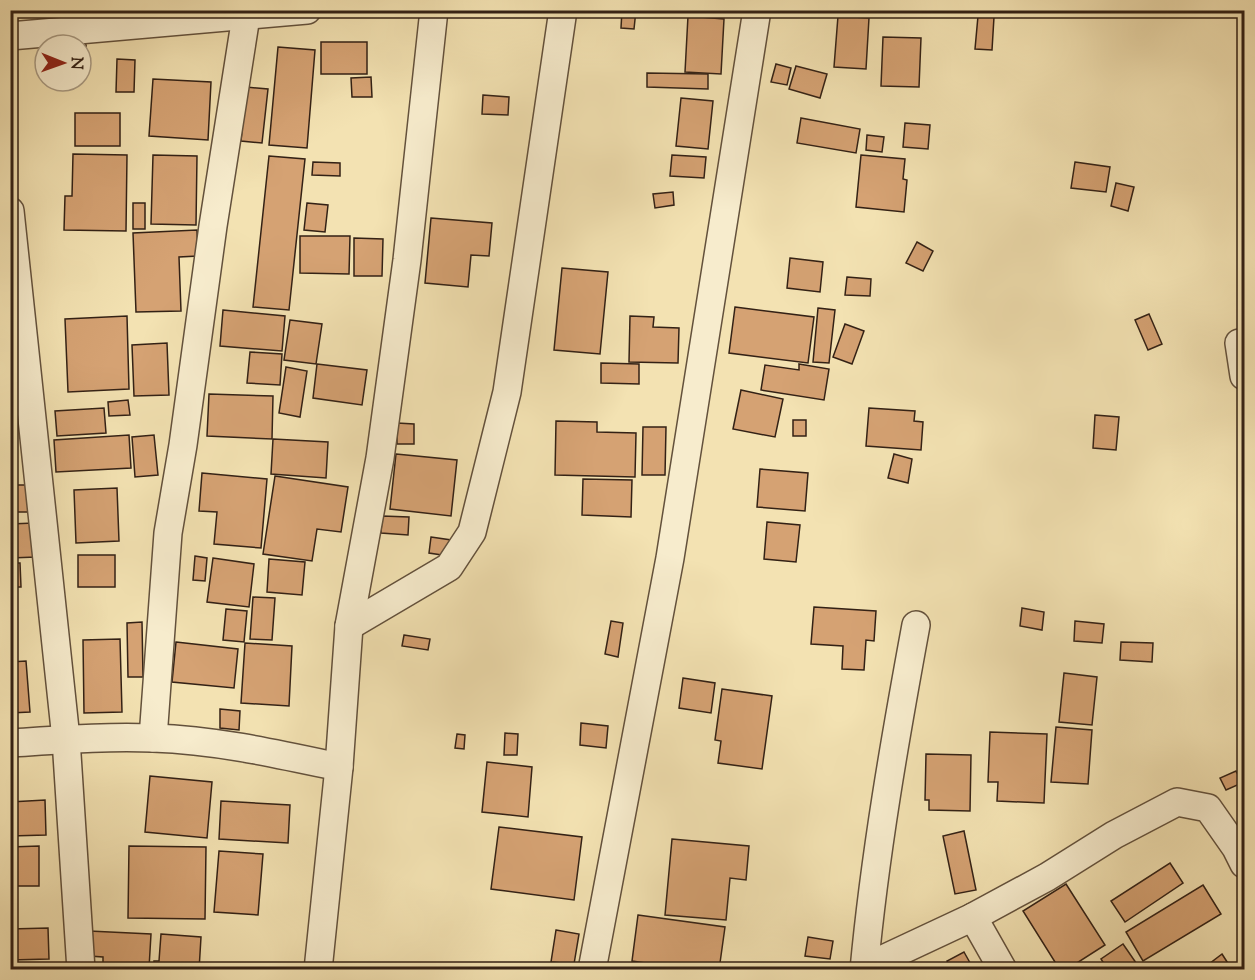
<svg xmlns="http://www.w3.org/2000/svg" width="1255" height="980" viewBox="0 0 1255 980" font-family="'Sorts Mill Goudy',serif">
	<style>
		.building { fill: #d5a273; stroke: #332115; stroke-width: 1.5 }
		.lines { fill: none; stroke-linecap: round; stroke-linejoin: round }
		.minor-casing { stroke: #63513c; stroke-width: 30 }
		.minor { stroke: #f7eccd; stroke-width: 27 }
	</style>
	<rect width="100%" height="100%" fill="#f3e2b2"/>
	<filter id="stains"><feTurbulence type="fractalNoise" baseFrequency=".00333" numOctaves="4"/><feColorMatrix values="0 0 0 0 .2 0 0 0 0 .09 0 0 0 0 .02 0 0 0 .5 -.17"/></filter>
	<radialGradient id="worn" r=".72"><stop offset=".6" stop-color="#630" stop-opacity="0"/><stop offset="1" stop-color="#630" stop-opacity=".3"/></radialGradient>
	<g class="building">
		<polygon points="622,10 636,10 634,29 621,28"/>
		<rect x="803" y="10" width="13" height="6"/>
		<polygon points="688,16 724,19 721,74 685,72"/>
		<polygon points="838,16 869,18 866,69 834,67"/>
		<polygon points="978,16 994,17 992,50 975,49"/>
		<polygon points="883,37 921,38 919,87 881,86"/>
		<rect x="321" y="42" width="46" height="32"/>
		<polygon points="80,45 86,45 87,73 81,73"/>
		<polygon points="278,47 315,50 307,148 269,145"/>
		<polygon points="117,59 135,60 134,92 116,92"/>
		<polygon points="776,64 791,68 787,85 771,82"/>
		<polygon points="796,66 827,74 820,98 789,89"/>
		<polygon points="647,73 708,74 708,89 647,87"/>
		<polygon points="371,77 372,97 352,97 351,78"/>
		<polygon points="153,79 211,82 208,140 149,136"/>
		<polygon points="246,87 268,89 262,143 241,141"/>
		<polygon points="483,95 509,97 508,115 482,114"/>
		<polygon points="681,98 713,101 708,149 676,146"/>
		<rect x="75" y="113" width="45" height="33"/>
		<polygon points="801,118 860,129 856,153 797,143"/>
		<polygon points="905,123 930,125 928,149 903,147"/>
		<polygon points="867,135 884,137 882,152 866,150"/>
		<polygon points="73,154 127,155 126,231 64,230 65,196 72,196"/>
		<polygon points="153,155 197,156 196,225 151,224"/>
		<polygon points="672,155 706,157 704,178 670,176"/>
		<polygon points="861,155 905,159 903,179 907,180 904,212 856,207"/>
		<polygon points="269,156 305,159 289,310 253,307"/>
		<polygon points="313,162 340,163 340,176 312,175"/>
		<polygon points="1075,162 1110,167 1106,192 1071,188"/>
		<polygon points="1116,183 1134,187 1128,211 1111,206"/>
		<polygon points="673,192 674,205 655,208 653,194"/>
		<rect x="133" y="203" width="12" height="26"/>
		<polygon points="307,203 328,205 325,232 304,230"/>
		<polygon points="431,218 492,223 489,256 471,255 468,287 425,283"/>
		<polygon points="197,230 198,256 179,257 181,311 136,312 133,233"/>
		<polygon points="300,236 350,236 349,274 300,273"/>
		<polygon points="354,238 383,239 382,276 354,276"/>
		<polygon points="917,242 933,251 923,271 906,263"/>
		<polygon points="790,258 823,262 820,292 787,288"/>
		<polygon points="562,268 608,272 600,354 554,350"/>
		<polygon points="847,277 871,279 870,296 845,295"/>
		<polygon points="735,307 814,317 808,363 729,353"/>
		<polygon points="818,308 835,310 829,363 813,362"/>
		<polygon points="223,310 285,316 282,351 220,346"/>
		<polygon points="1149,314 1162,344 1148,350 1135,320"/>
		<polygon points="127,316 129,389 68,392 65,319"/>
		<polygon points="630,316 654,317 653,327 679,328 678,363 629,362"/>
		<polygon points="290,320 322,324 316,364 284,360"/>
		<polygon points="845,324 864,331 852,364 833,357"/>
		<polygon points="167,343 169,395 134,396 132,345"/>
		<polygon points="250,352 282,354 280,385 247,383"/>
		<polygon points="601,363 639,364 639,384 601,383"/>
		<polygon points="317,364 367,370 362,405 313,398"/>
		<polygon points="799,364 829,369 824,400 761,390 765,365 799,370"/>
		<polygon points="286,367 307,371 300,417 279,413"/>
		<polygon points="741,390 783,399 775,437 733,429"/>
		<polygon points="209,394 273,396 272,439 207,436"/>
		<polygon points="128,400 130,415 109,416 108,402"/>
		<polygon points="104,408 106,433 57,436 55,411"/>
		<polygon points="869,408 915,411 914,421 923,422 921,450 866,446"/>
		<polygon points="1095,415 1119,417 1116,450 1093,448"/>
		<rect x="793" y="420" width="13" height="16"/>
		<polygon points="556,421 597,422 597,432 636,433 635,477 555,475"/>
		<polygon points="397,423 414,424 414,444 397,444"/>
		<polygon points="643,427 666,427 665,475 642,475"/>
		<polygon points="129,435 131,468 56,472 54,440"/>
		<polygon points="154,435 158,475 135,477 132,437"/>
		<polygon points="273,439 328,442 326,478 271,474"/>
		<polygon points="396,454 457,460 451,516 390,509"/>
		<polygon points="894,454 912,459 908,483 888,478"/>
		<polygon points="760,469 808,473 805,511 757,507"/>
		<polygon points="202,473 267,479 261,548 214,544 217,512 199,511"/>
		<polygon points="275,476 348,487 341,532 317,529 312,561 263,554"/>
		<polygon points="583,479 632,480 631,517 582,515"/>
		<polygon points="11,485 32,485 32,512 12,512"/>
		<polygon points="117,488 119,541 76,543 74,490"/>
		<polygon points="382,516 409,517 408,535 381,533"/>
		<polygon points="767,522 800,525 796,562 764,559"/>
		<polygon points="34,523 36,557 10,558 10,524"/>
		<polygon points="431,537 458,541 455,557 429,553"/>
		<rect x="78" y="555" width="37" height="32"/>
		<polygon points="195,556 207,558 205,581 193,580"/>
		<polygon points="213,558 254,564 249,607 207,602"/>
		<polygon points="269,559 305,562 302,595 267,592"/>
		<polygon points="10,563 20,563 21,587 10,587"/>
		<polygon points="253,597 275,598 272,640 250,639"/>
		<polygon points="814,607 876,611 874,641 866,640 864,670 842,669 843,646 811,644"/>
		<polygon points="1022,608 1044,612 1042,630 1020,626"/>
		<polygon points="226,609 247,611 244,642 223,640"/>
		<polygon points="611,621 623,623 618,657 605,654"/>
		<polygon points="1075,621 1104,624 1102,643 1074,641"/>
		<polygon points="142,622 143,677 128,677 127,623"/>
		<polygon points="404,635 430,639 428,650 402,646"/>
		<polygon points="120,639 122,712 84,713 83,640"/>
		<polygon points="176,642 238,649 234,688 172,682"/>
		<polygon points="1121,642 1153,643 1152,662 1120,660"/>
		<polygon points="245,643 292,646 289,706 241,703"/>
		<polygon points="26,661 30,712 10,713 10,662"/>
		<polygon points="1064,673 1097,677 1092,725 1059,722"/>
		<polygon points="683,678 715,683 711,713 679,708"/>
		<polygon points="722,689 772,696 762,769 718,763 721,741 715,740"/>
		<polygon points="220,709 240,711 239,730 220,728"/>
		<polygon points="581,723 608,726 606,748 580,745"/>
		<polygon points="1056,727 1092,730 1088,784 1051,782"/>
		<polygon points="990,732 1047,734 1044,803 997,801 998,782 988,782"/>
		<polygon points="505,733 518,734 517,755 504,755"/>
		<polygon points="457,734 465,735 464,749 455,748"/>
		<polygon points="926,754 971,755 970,811 929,810 929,800 925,800"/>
		<polygon points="487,762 532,767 528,817 482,812"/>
		<polygon points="1236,771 1242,783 1226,790 1220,778"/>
		<polygon points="150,776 212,782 207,838 145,832"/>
		<polygon points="45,800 46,835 10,836 10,802"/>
		<polygon points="221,801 290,805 288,843 219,839"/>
		<polygon points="499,827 582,837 574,900 491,889"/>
		<polygon points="964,831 976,890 955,894 943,836"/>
		<polygon points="672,839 749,846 746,880 730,878 726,920 665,915"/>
		<polygon points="39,846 39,886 10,886 10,847"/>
		<polygon points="129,846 206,847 205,919 128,918"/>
		<polygon points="219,851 263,854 258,915 214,912"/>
		<polygon points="1170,863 1183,883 1125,922 1111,901"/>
		<polygon points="1066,884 1105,945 1066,970 1060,970 1023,911"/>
		<polygon points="1203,885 1221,914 1143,961 1126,932"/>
		<polygon points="638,915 725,927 719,970 692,970 632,961"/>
		<polygon points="48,928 49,959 10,960 10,929"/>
		<polygon points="556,930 579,934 573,970 560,970 561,963 551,962"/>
		<polygon points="89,931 151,934 149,968 103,966 103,957 89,956"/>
		<polygon points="161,934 201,937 199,970 154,970 154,961 159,961"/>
		<polygon points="808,937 833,941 830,959 805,956"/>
		<polygon points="1123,944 1141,970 1108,970 1101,959"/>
		<polygon points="964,952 974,970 952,970 947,961"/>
		<polygon points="1222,954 1231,968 1213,970 1209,964"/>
	</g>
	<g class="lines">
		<defs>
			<g id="minor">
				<polyline points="10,36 307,10"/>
				<polyline points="10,211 66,739 81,970"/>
				<polyline points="1239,343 1244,376"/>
				<polyline points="349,626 449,567 472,532 507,392 563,10"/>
				<polyline points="153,738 168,533 183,445 213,226 247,10"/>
				<path d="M10 743C58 740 106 736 153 738 216 740 278 754 339 767"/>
				<polyline points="973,917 1047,877 1114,835 1177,802 1208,808 1236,848 1244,864"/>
				<polyline points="864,968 973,917 1003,970"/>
				<polyline points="318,970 339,767 349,626 380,458 407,260 434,10"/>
				<polyline points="592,970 670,558 757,10"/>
				<path d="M864 970C875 853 895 739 916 625"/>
			</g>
		</defs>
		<use href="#minor" class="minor-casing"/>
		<use href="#minor" class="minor"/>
	</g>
	<rect width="1255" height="980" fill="none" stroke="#f3e2b2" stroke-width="36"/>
	<rect x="12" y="12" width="1231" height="956" fill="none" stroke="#332115" stroke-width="3"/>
	<rect x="18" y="18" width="1219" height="944" fill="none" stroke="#332115" stroke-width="1.5"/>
	<g transform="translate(63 63) rotate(91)"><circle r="28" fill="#f7eccd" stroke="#a99b83" stroke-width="1.5"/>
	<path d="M0-4.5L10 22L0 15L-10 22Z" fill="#8f2418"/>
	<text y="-9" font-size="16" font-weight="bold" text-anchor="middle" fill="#332115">N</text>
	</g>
	<rect width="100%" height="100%" filter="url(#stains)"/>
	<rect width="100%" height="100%" fill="url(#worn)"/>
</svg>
